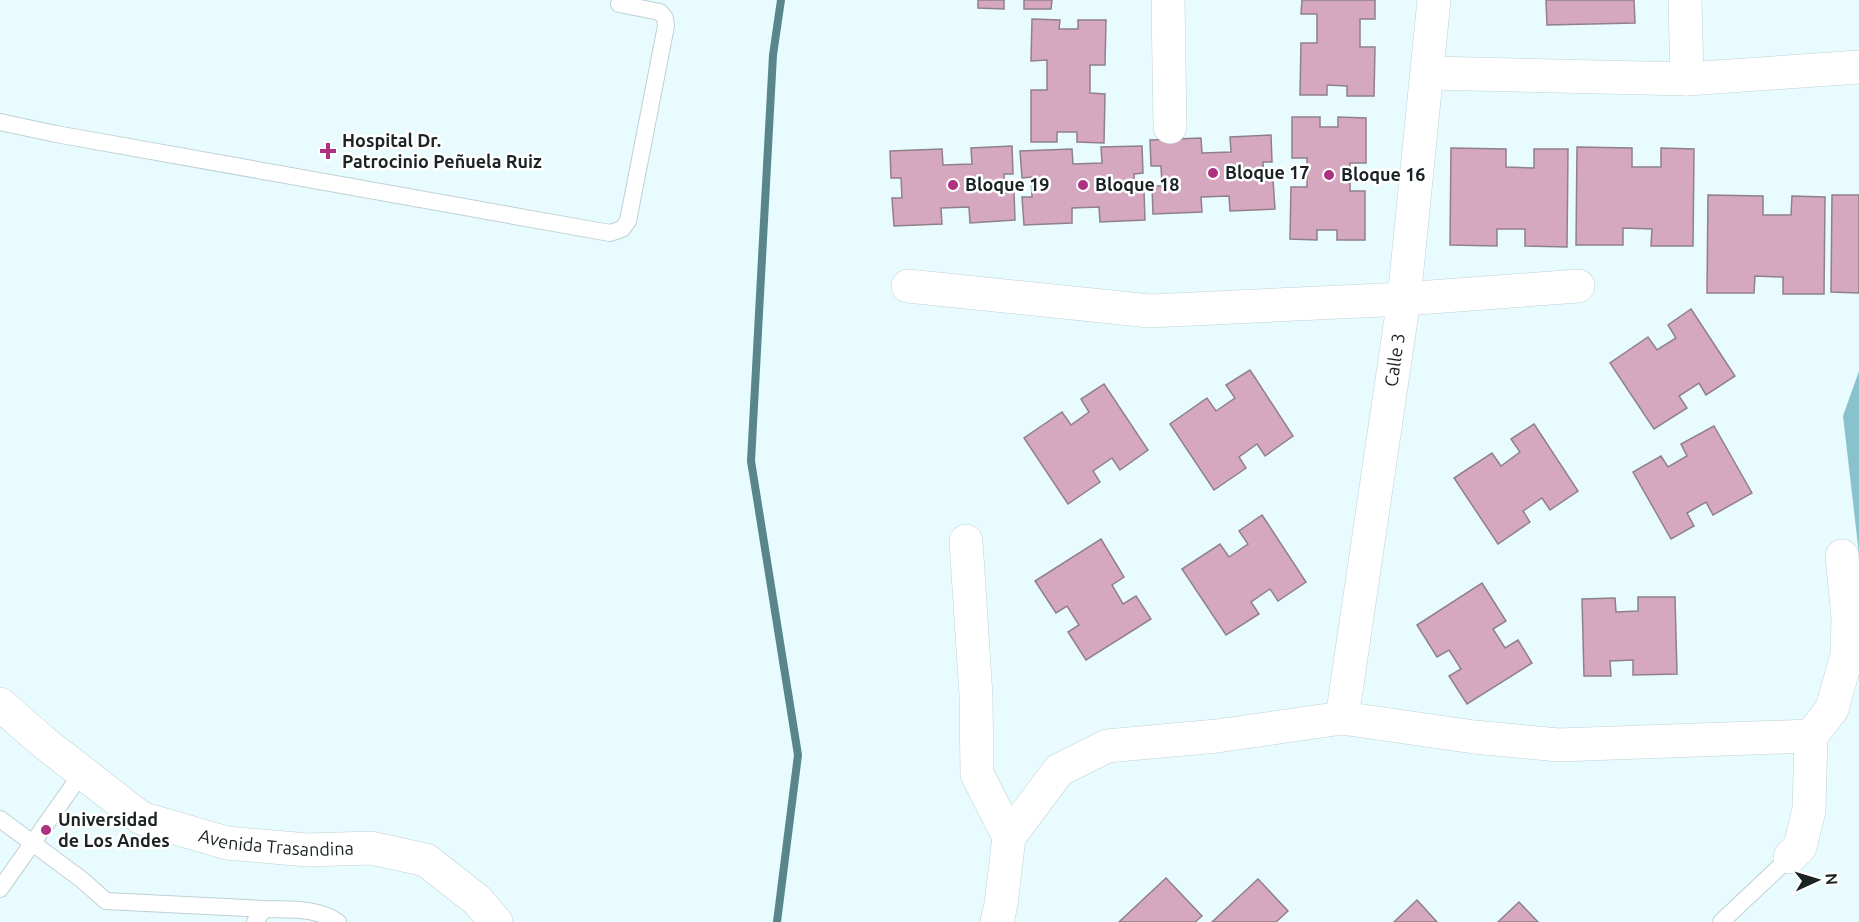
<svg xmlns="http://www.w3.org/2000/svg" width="1859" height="922" viewBox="0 0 1859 922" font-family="Ubuntu,sans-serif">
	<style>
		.forest { fill: #88c2cd }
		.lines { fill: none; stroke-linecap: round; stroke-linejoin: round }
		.stream { stroke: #5a858c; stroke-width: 8 }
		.building { fill: #d6a8c0; stroke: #8f8188; stroke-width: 1.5 }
		.lane-casing { stroke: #bfd1d5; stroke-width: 18 }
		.street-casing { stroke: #bfd1d5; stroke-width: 34 }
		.lane { stroke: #fff; stroke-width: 16 }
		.street { stroke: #fff; stroke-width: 33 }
		.poi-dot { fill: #ae3182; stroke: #fff; stroke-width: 2 }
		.labels { text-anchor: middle; stroke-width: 5; stroke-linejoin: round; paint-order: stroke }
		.poi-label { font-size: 18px; font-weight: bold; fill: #1c2324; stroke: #fff; text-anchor: start }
		.street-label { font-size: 18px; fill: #1c2324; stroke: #fff }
	</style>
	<rect width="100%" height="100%" fill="#e8fbfe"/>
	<polygon class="forest" points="1859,371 1859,554 1843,416"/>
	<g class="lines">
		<polyline class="stream" points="777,922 798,755 751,461 773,55 781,0"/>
	</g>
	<g class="building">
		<polygon points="978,0 1004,0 1004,9 978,8"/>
		<polygon points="1024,0 1052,0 1051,9 1024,9"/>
		<polygon points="1302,0 1375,0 1375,19 1360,19 1360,47 1375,47 1374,96 1347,96 1347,86 1327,85 1327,95 1300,95 1301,43 1317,43 1317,14 1301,14"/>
		<polygon points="1546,0 1634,0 1635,23 1547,25"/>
		<polygon points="1032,19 1060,20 1059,29 1078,29 1078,20 1106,20 1105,65 1090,65 1090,93 1105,94 1104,143 1077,142 1077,132 1057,132 1057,142 1031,142 1031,90 1047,90 1047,60 1031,61"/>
		<polygon points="1292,117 1320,117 1320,127 1338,127 1338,117 1366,118 1366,163 1350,163 1350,191 1365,191 1365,240 1337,240 1337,230 1317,230 1317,240 1290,239 1291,187 1307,187 1307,158 1292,158"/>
		<polygon points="1271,135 1272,162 1263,162 1264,181 1273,180 1275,209 1230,211 1229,196 1201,197 1202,212 1153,214 1152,186 1162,186 1161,166 1151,166 1150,140 1201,138 1202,153 1231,152 1230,137"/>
		<polygon points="1012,146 1013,174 1004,174 1005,193 1014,192 1015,220 970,223 969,207 941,208 942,224 894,226 892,198 902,198 901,178 891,178 890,151 942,149 943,165 972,164 971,148"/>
		<polygon points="1142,146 1143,173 1134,174 1135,192 1144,192 1145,220 1100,222 1099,207 1072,208 1072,223 1024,225 1022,197 1032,197 1031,177 1022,178 1020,151 1072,149 1073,164 1102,163 1101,147"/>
		<polygon points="1577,147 1632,148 1632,167 1661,167 1661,148 1694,149 1693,246 1651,246 1652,229 1623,228 1623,245 1576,245"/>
		<polygon points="1451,148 1506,149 1506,167 1534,168 1534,149 1568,149 1567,247 1525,246 1525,229 1497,229 1497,246 1450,245"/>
		<polygon points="1708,195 1763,196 1763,215 1791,215 1792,196 1825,197 1824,294 1783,294 1783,277 1755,276 1754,293 1707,293"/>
		<polygon points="1832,195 1859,195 1859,293 1831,292"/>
		<polygon points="1691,309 1735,376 1706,395 1699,383 1679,396 1687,408 1654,429 1610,363 1648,337 1657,350 1676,338 1668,325"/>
		<polygon points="1250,370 1293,436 1265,456 1257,444 1239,457 1246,468 1214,490 1170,424 1207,398 1216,411 1235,398 1226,385"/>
		<polygon points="1104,384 1148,450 1120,470 1112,458 1093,471 1100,482 1068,504 1024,438 1062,412 1071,425 1089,412 1081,399"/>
		<polygon points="1534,424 1578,491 1550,510 1542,498 1523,511 1530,522 1498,544 1454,478 1492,453 1501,466 1520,452 1511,439"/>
		<polygon points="1714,426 1752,493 1713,515 1706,502 1687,513 1694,526 1671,539 1633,472 1661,456 1668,467 1687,456 1681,444"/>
		<polygon points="1262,515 1306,582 1278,601 1270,589 1251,602 1259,614 1226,635 1182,569 1220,544 1229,557 1248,544 1239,531"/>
		<polygon points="1101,539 1124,577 1112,585 1123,604 1136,596 1151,619 1086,660 1068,632 1079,625 1067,606 1056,613 1035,581"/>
		<polygon points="1482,583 1506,621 1493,629 1505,648 1518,640 1532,663 1467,704 1449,676 1461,669 1449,650 1437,657 1417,625"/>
		<polygon points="1638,597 1675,597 1677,674 1633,675 1633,660 1610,661 1611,676 1584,676 1582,599 1615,598 1616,612 1638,611"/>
		<polygon points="1166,878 1202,916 1195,922 1119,922"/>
		<polygon points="1258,879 1288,911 1276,922 1212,922"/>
		<polygon points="1417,900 1437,922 1394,922"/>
		<polygon points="1519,902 1538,922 1498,922"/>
	</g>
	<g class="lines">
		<defs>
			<g id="lane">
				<polyline points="0,122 56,134 610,233 622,229 628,221 666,26 665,18 660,12 619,4"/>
				<polyline points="0,819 81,879 106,901 264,909 255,922"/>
				<polyline points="0,889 82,773"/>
				<path d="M264 909C289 910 316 907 338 922"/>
				<polyline points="1721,922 1790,857"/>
			</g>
			<g id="street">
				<polyline points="1168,0 1170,127"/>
				<polyline points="1685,0 1687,79"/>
				<polyline points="1428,73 1687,79 1859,67"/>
				<polyline points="908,286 1150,311 1404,299 1578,286"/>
				<polyline points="966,541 976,696 977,774 1009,837"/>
				<path id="s1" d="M0 704 42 741 141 818 227 843 308 850 371 848 426 860 477 900 496 922"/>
				<path id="s2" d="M1342 718 1404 299 1434 0"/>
				<polyline points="1790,857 1800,847 1809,810 1811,736 1832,709 1847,655 1848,617 1842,556"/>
				<polyline points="997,922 1001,904 1009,837 1059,770 1107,746 1217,736 1342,718 1474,737 1559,745 1811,736"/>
			</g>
		</defs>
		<use href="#lane" class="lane-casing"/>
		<use href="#street" class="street-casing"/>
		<use href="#lane" class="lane"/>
		<use href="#street" class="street"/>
	</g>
	<g class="poi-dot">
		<path d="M325 142h6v6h6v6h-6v6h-6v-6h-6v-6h6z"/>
		<circle cx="1213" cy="173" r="6"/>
		<circle cx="1329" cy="175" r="6"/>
		<circle cx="953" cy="185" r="6"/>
		<circle cx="1083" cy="185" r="6"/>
		<circle cx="46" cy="830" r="6"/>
	</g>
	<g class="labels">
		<g class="poi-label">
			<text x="342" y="147">Hospital Dr.<tspan x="342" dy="21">Patrocinio Peñuela Ruiz</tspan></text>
			<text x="1225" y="179">Bloque 17</text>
			<text x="1341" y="181">Bloque 16</text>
			<text x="965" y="191">Bloque 19</text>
			<text x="1095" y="191">Bloque 18</text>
			<text x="58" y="826">Universidad<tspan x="58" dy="21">de Los Andes</tspan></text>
		</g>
		<g class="street-label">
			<text dy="6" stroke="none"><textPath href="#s2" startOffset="362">Calle 3</textPath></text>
			<text dy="6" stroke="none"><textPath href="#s1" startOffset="320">Avenida Trasandina</textPath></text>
		</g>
	</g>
	<g transform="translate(1817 880) rotate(86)" stroke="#ffffff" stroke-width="4.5" paint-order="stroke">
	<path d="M0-4.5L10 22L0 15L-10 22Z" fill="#1c2324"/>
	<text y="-9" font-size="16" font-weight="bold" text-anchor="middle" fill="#1c2324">N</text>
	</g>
</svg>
